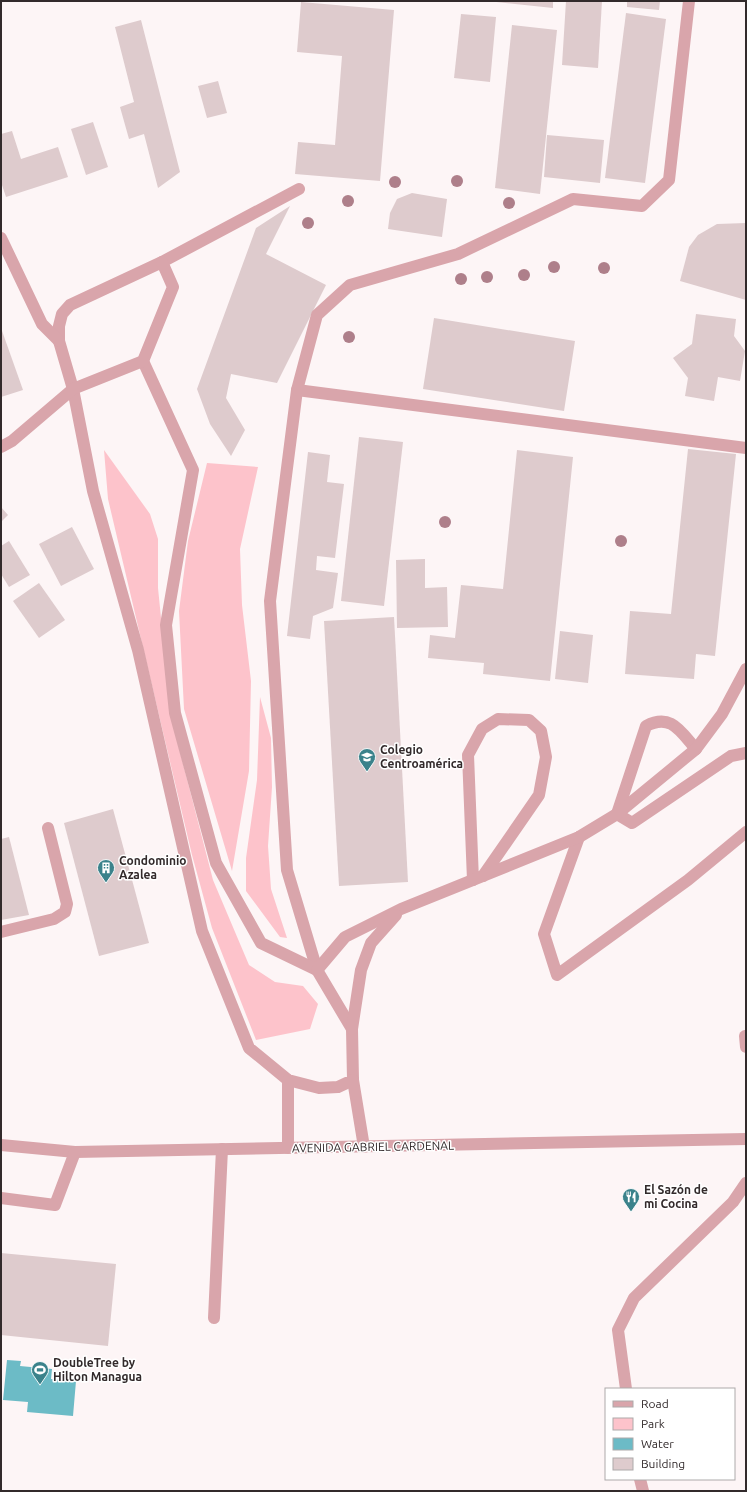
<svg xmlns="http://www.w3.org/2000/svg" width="747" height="1492" viewBox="0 0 747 1492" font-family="Ubuntu,sans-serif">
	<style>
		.green { fill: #fdc3cb }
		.water { fill: #6cbbc6 }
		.building { fill: #decbcd }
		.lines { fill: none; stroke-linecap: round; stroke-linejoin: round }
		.minor { stroke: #d9a5ab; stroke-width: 12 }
		.tree { fill: #ae7f8a }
		.labels { text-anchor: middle; stroke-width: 3; stroke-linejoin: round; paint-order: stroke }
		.poi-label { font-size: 12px; font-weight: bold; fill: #322a2b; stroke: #fff; text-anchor: start }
		.street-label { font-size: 12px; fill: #322a2b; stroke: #fff }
	</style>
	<rect width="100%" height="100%" fill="#fdf5f6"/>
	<g class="green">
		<polygon points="104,450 150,514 158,539 158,588 171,717 213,880 249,965 275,982 303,986 318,1004 310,1029 256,1040 212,928 192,855 108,499"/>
		<polygon points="207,463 258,467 240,549 242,605 251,681 249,771 232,871 184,709 179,611 188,541"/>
		<polygon points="260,697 271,738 272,787 268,846 271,889 287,938 280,937 246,891 246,858 257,780"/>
	</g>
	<polygon class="water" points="7,1360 21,1361 20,1366 52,1369 51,1379 76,1381 73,1416 27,1412 28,1402 3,1400"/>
	<g class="building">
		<polygon points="487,1 553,1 553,8"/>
		<polygon points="566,1 602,1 598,68 562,65"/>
		<polygon points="627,1 660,1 659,10 627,7"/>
		<polygon points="301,2 394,10 380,181 295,174 298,142 335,145 342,56 297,52"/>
		<polygon points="626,13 666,19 645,183 605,178"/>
		<polygon points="461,14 496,17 490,82 454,78"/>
		<polygon points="141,20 180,172 158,188 144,134 129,139 120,107 134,102 115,27"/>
		<polygon points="512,25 557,30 540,194 495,188"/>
		<polygon points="218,81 227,113 207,118 198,86"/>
		<polygon points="93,122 108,167 86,175 71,129"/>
		<polygon points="12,131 21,159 58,147 68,177 6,197 1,182 1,134"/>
		<polygon points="547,135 604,140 600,183 544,177"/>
		<polygon points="412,193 447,199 442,237 388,229 390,213 397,199"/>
		<polygon points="290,206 266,254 326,285 277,383 231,374 226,398 245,430 231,456 210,424 197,389 256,228"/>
		<polygon points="746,223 746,300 680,281 689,247 698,235 717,224"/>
		<polygon points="696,314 736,319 734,336 745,351 740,381 718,377 714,401 685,396 688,378 673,358 692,344"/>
		<polygon points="434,318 575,341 564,411 423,389"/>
		<polygon points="1,328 23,390 1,397"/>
		<polygon points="359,437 403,442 384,606 341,601"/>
		<polygon points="688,449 736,454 715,656 696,654 694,679 625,674 630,611 671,614"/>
		<polygon points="517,450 573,457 550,681 483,674 484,663 428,658 430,635 455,638 461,585 503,589"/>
		<polygon points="308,452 330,455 327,482 344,484 335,558 317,556 316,570 338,573 333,608 313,616 310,639 287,636"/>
		<polygon points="1,507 8,515 1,522"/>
		<polygon points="72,527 94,569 61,586 39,544"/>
		<polygon points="9,541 30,575 9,587 1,574 1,546"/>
		<polygon points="425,559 425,588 447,587 448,627 397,628 396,560"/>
		<polygon points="39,583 65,620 39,638 13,601"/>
		<polygon points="394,617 408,882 339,886 324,621"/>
		<polygon points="560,631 593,635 588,683 555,679"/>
		<polygon points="113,809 149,943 99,956 64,823"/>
		<polygon points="9,837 29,915 1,920 1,839"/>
		<polygon points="1,1253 116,1264 108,1346 1,1335"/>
	</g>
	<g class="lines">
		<g class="minor">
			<polyline points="299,189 162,262 70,305 62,314 59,326 59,341 73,389 93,491 138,650 202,931 249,1048 288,1080 319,1088 338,1087 353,1080 352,1029 317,970 287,870 270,601 297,390 317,315 350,285 458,254 573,199 642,206 669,180 689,1"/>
			<polyline points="1,238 42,324 59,341"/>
			<polyline points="143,361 193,470 166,625 175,713 216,863 261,943 317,970"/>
			<polyline points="297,390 746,448"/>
			<polyline points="1,447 12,441 73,389 143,361 173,287 162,262"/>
			<path d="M617 814 646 726C671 713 680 731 696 749"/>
			<polyline points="617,814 632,823 731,756 746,753"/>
			<polyline points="579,837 544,934 557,975 688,880 746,832"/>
			<polyline points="473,880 468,755 482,729 498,719 529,720 541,731 546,757 539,795 483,876"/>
			<polyline points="1,932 54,919 65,912 67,904 48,828"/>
			<polyline points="317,970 345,937 401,909 579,837 617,814 696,749 722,714 746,669"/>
			<polyline points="352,1029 361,970 371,943 396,915"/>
			<polyline points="745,1036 746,1047"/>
			<polyline points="353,1080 364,1147"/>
			<polyline points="1,1145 75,1152 746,1139"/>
			<polyline points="288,1148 288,1080"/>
			<polyline points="1,1198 55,1205 75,1152"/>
			<polyline points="214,1318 222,1149"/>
			<polyline points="626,1389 618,1330 634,1298 733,1202 746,1183"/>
			<polyline points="640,1479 643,1491"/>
		</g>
	</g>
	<g class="tree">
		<circle cx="457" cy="181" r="6"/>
		<circle cx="395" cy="182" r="6"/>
		<circle cx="348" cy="201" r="6"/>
		<circle cx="509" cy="203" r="6"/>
		<circle cx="308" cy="223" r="6"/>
		<circle cx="554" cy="267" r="6"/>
		<circle cx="604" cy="268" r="6"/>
		<circle cx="524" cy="275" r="6"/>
		<circle cx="487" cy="277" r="6"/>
		<circle cx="461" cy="279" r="6"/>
		<circle cx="349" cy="337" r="6"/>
		<circle cx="445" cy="522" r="6"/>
		<circle cx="621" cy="541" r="6"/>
	</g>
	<defs>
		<symbol id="school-pin" viewBox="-11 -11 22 30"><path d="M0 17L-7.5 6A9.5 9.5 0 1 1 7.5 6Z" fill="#3b828b" stroke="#fff"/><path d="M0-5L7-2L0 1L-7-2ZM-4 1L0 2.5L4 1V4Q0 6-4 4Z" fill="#fff"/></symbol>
		<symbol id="building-pin" viewBox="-11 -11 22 30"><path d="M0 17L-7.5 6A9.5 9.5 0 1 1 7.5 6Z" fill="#3b828b" stroke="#fff"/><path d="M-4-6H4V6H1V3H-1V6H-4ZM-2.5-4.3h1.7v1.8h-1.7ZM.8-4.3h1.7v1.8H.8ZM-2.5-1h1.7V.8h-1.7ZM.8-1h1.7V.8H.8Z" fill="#fff"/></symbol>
		<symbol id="restaurant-pin" viewBox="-11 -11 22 30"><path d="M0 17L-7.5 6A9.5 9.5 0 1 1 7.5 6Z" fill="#3b828b" stroke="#fff"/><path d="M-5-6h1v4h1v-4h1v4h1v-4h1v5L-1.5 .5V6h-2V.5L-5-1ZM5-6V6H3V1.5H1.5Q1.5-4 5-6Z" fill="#fff"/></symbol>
		<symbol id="stadium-pin" viewBox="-11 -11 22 30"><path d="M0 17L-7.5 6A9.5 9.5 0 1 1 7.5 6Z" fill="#3b828b" stroke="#fff"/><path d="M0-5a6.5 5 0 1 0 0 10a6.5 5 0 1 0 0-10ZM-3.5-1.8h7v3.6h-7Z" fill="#fff"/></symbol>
	</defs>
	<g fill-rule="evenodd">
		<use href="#school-pin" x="357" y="747" width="20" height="27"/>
		<use href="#building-pin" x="96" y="858" width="20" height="27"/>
		<use href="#restaurant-pin" x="621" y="1187" width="20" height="27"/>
		<use href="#stadium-pin" x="30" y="1360" width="20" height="27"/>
	</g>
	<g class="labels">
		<g class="poi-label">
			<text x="380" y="754">Colegio<tspan x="380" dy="14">Centroamérica</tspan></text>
			<text x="119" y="865">Condominio<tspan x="119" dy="14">Azalea</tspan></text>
			<text x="644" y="1194">El Sazón de<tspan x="644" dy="14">mi Cocina</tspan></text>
			<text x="53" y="1367">DoubleTree by<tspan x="53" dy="14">Hilton Managua</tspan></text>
		</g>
		<g class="street-label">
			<text transform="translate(373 1147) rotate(-1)" y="4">AVENIDA GABRIEL CARDENAL</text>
		</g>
	</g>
	<rect width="747" height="1492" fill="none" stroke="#322a2b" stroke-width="4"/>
	<rect x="605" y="1388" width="130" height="92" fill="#ffffff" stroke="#adaaaa"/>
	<rect x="613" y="1401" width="20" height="6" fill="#d9a5ab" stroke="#adaaaa"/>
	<text x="641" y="1408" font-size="12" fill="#322a2b">Road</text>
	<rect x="613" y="1418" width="20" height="12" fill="#fdc3cb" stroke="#adaaaa"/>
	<text x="641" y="1428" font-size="12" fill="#322a2b">Park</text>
	<rect x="613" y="1438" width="20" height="12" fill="#6cbbc6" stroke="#adaaaa"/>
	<text x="641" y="1448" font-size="12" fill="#322a2b">Water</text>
	<rect x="613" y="1458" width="20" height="12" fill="#decbcd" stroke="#adaaaa"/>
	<text x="641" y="1468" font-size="12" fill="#322a2b">Building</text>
</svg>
